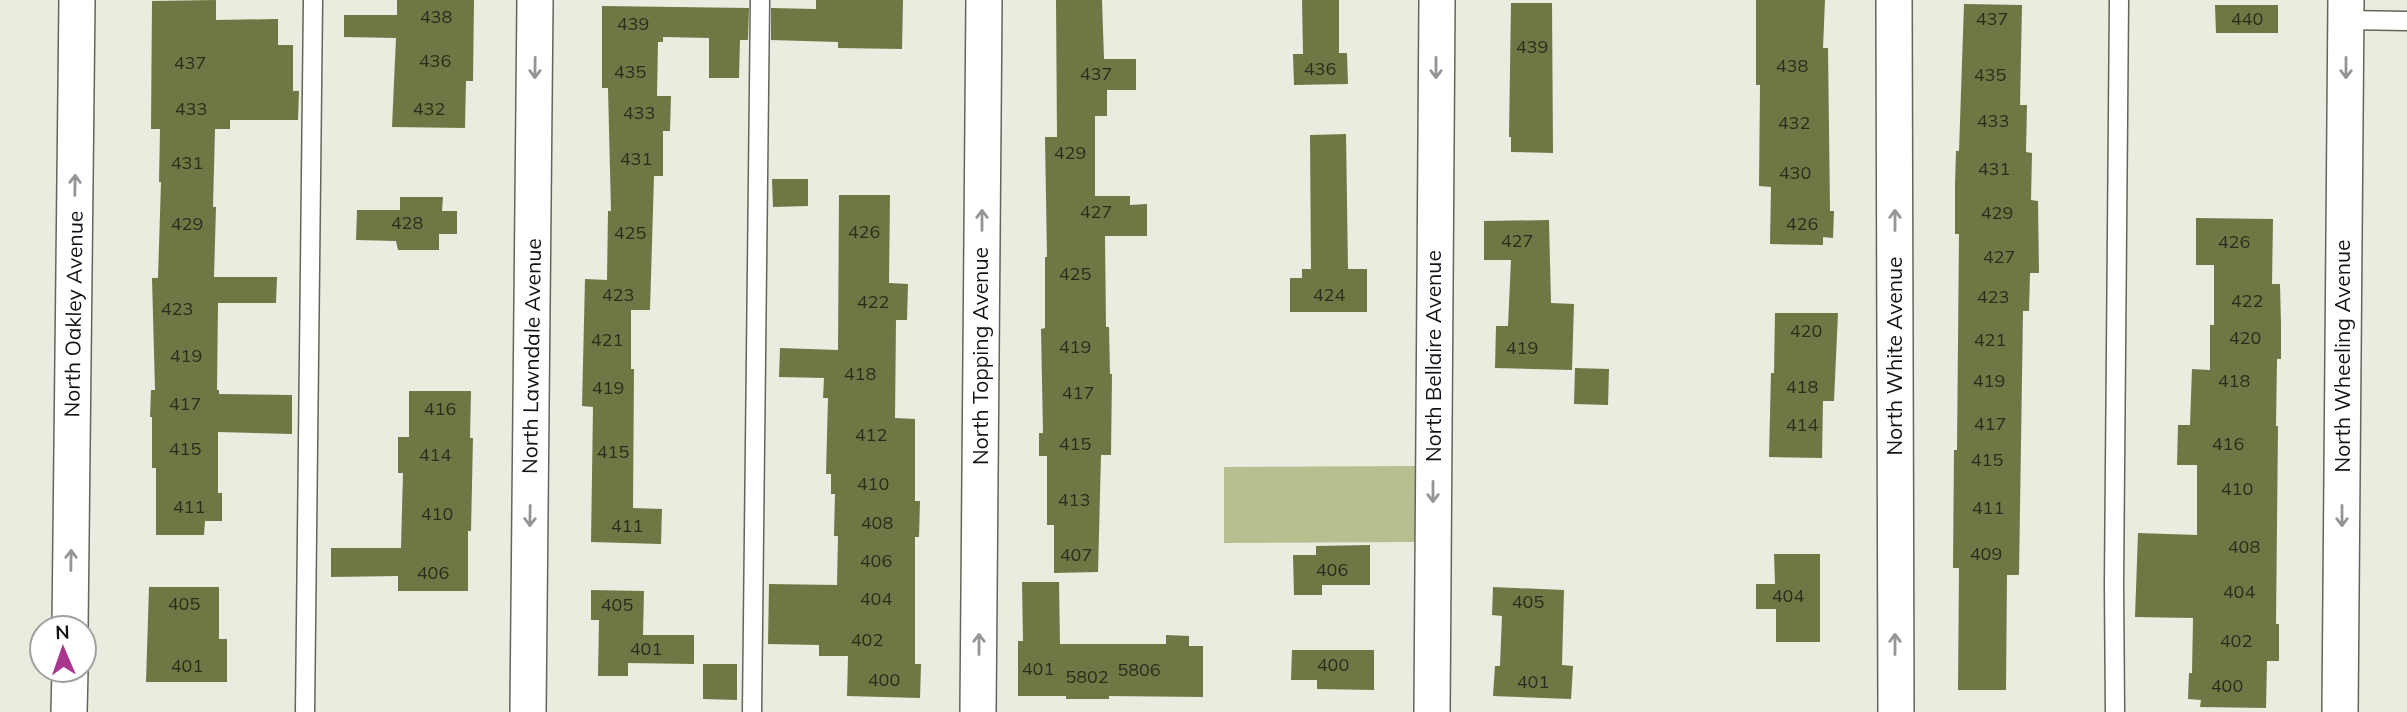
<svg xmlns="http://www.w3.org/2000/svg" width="2407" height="712" viewBox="0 0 2407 712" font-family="Mulish,sans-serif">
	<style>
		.green { fill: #b5bf8f }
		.building { fill: #6e7844 }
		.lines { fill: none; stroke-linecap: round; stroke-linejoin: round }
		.lane-casing { stroke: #63665a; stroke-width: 21 }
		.street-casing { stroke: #63665a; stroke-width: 38 }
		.lane { stroke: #fff; stroke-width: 18 }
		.street { stroke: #fff; stroke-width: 35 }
		.oneway { stroke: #959593 }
		.labels { text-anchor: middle; stroke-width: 5; stroke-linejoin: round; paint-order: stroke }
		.number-label { font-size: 18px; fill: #2a2d1d }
		.street-label { font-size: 21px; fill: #131410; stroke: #fff }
	</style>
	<rect width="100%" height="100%" fill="#e9ecdf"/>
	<polygon class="green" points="1416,466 1416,542 1224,543 1224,467"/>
	<g class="building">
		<polygon points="216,0 216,20 278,19 278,45 293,45 293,91 299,91 298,120 230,120 230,129 215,129 213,207 216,207 214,277 277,277 276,303 218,303 217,390 219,390 219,394 292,395 292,434 218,432 218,493 222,493 222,521 205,521 204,535 156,535 156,468 152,468 152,417 150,417 151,390 155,390 152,278 158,278 161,182 159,182 160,129 151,129 152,1"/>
		<polygon points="397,0 474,0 473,81 466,81 465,128 392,127 396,38 344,37 344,15 397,15"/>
		<polygon points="816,0 903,0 902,49 838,48 838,42 771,40 771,8 816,9"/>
		<polygon points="1056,0 1102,0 1104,59 1136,59 1136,90 1107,90 1107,116 1095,116 1095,196 1130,196 1130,205 1147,204 1147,236 1105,236 1106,327 1109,327 1110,374 1112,374 1111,455 1101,455 1098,572 1054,573 1054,525 1047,525 1047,456 1039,456 1039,433 1043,433 1041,329 1045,328 1045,257 1047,257 1045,137 1057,137"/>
		<polygon points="1302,0 1339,0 1339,53 1347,53 1348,84 1294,85 1293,54 1303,54"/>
		<polygon points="1756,0 1825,0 1823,48 1828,48 1830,211 1834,211 1833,238 1823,237 1823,245 1770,244 1771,187 1759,186 1760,85 1756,85"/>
		<polygon points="1511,3 1552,3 1553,153 1511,152 1511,137 1509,137"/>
		<polygon points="1964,4 2022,5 2020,105 2027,105 2026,152 2032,153 2031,200 2038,201 2039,273 2030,273 2029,311 2023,311 2019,575 2007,575 2006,690 1958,690 1959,568 1953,568 1954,450 1957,450 1959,234 1955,234 1955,185 1956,151 1959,151"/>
		<polygon points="2215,5 2278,5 2278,33 2216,33"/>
		<polygon points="602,6 749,8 748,40 740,40 739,78 709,78 709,38 663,37 663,42 658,42 657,96 671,96 670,131 663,131 663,176 654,176 650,310 631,310 631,369 634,369 633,508 662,509 661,544 591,542 593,407 582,406 585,279 607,280 608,211 611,211 608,88 602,88"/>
		<polygon points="1346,134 1348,269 1367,269 1367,312 1290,312 1290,278 1302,278 1302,269 1311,269 1310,135"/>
		<polygon points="772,179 808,179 808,206 773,207"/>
		<polygon points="839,195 890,195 889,283 908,284 907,320 896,320 895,418 915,419 915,501 920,501 919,537 915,537 915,664 921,664 920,698 847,696 848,656 819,656 819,645 768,644 769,584 837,585 838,536 834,536 835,494 831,494 831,474 826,474 828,398 823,398 824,378 779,377 780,348 838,350"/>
		<polygon points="400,197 443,197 442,211 457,211 457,234 439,234 439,250 398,250 396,241 356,240 357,210 400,210"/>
		<polygon points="2196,218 2273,219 2272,284 2280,284 2281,325 2281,359 2277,359 2276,426 2278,426 2276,624 2279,624 2279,661 2267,661 2266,708 2200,707 2201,700 2188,699 2189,673 2192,673 2193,618 2135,617 2138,533 2197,535 2197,465 2177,465 2178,425 2190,425 2192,369 2210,370 2210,325 2214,325 2214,265 2196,265"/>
		<polygon points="1549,220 1551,303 1574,304 1572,370 1495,368 1496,326 1508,326 1511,260 1484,260 1484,221"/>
		<polygon points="1775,313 1838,313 1834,401 1823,401 1822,458 1769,457 1771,373 1774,373"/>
		<polygon points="1575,368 1609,369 1608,405 1574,404"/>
		<polygon points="409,391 471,391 470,438 473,438 471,531 468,531 468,591 398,591 398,576 331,577 331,548 401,548 403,473 398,473 398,437 409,437"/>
		<polygon points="1370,545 1370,585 1322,585 1322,595 1294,595 1293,555 1316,555 1316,546"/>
		<polygon points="1774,554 1820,554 1820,642 1776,642 1776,609 1756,609 1756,584 1775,584"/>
		<polygon points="1022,582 1059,582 1060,644 1166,644 1166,635 1189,636 1189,646 1203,646 1203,697 1109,696 1109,699 1066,699 1066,696 1018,696 1018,641 1023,641"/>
		<polygon points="149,587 219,587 219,639 227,639 227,682 146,682"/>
		<polygon points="1493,587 1564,590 1562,665 1573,666 1571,699 1493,696 1495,666 1500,666 1502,616 1492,615"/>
		<polygon points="591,590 644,591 643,635 694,635 694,664 628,663 628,676 598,676 599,620 591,620"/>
		<polygon points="1292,650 1374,650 1374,690 1317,689 1317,680 1291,680"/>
		<polygon points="703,664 737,664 737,700 703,699"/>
	</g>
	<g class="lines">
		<defs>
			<g id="lane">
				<polyline points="2346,20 2407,21"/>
				<polyline points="305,712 313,0"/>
				<polyline points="752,712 760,0"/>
				<polyline points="2115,712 2114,584 2119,0"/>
			</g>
			<g id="street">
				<polyline points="1894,0 1896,712"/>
				<polyline points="70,628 77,0"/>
				<polyline points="69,712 70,670"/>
				<polyline points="528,712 535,0"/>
				<polyline points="978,712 984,0"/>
				<polyline points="1432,712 1437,0"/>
				<polyline points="2340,712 2346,0"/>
			</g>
		</defs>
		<use href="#lane" class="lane-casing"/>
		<use href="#street" class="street-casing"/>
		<use href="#lane" class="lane"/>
		<use href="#street" class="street"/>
	</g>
	<defs><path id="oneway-shaft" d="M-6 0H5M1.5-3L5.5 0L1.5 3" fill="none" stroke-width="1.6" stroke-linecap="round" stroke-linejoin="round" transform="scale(1.75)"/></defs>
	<g class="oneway">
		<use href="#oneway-shaft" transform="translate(535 68) rotate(91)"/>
		<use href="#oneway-shaft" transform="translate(1436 68) rotate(90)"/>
		<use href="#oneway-shaft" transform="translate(2346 68) rotate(90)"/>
		<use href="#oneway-shaft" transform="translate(75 185) rotate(-89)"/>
		<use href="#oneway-shaft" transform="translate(982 220) rotate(-90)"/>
		<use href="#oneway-shaft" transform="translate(1895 220) rotate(-90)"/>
		<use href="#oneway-shaft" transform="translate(1433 492) rotate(90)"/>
		<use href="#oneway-shaft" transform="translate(530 516) rotate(91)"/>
		<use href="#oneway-shaft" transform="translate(2342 516) rotate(90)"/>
		<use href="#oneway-shaft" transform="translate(71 560) rotate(-89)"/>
		<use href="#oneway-shaft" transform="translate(979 644) rotate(-90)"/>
		<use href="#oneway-shaft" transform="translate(1895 644) rotate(-90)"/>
	</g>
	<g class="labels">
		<g class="number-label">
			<text x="436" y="23">438</text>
			<text x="1992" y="25">437</text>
			<text x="2247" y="25">440</text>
			<text x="633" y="30">439</text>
			<text x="1532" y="53">439</text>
			<text x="435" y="67">436</text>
			<text x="190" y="69">437</text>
			<text x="1792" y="72">438</text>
			<text x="1320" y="75">436</text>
			<text x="630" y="78">435</text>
			<text x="1096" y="80">437</text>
			<text x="1990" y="81">435</text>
			<text x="191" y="115">433</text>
			<text x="429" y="115">432</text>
			<text x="639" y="119">433</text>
			<text x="1993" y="127">433</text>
			<text x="1794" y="129">432</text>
			<text x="1070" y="159">429</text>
			<text x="636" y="165">431</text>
			<text x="187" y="169">431</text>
			<text x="1994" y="175">431</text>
			<text x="1795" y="179">430</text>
			<text x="1096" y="218">427</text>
			<text x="1997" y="219">429</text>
			<text x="407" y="229">428</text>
			<text x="187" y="230">429</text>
			<text x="1802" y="230">426</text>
			<text x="864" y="238">426</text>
			<text x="630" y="239">425</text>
			<text x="1517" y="247">427</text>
			<text x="2234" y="248">426</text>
			<text x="1999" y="263">427</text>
			<text x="1075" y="280">425</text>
			<text x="618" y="301">423</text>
			<text x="1329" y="301">424</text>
			<text x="1993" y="303">423</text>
			<text x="2247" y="307">422</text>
			<text x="873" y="308">422</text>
			<text x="177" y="315">423</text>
			<text x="1806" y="337">420</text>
			<text x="2245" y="344">420</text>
			<text x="607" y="346">421</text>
			<text x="1990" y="346">421</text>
			<text x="1075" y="353">419</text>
			<text x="1522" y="354">419</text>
			<text x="186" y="362">419</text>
			<text x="860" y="380">418</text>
			<text x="1989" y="387">419</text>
			<text x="2234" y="387">418</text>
			<text x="1802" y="393">418</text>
			<text x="608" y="394">419</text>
			<text x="1078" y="399">417</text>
			<text x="185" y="410">417</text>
			<text x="440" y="415">416</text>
			<text x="1990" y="430">417</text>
			<text x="1802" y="431">414</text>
			<text x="871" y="441">412</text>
			<text x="1075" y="450">415</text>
			<text x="2228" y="450">416</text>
			<text x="185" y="455">415</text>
			<text x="613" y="458">415</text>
			<text x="435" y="461">414</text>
			<text x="1987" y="466">415</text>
			<text x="873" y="490">410</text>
			<text x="2237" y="495">410</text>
			<text x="1074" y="506">413</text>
			<text x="189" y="513">411</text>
			<text x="1988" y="514">411</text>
			<text x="437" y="520">410</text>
			<text x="877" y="529">408</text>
			<text x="627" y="532">411</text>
			<text x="2244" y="553">408</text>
			<text x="1986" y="560">409</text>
			<text x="1076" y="561">407</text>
			<text x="876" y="567">406</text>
			<text x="1332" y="576">406</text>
			<text x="433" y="579">406</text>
			<text x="2239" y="598">404</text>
			<text x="1788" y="602">404</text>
			<text x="876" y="605">404</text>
			<text x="1528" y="608">405</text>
			<text x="184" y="610">405</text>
			<text x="617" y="611">405</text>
			<text x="867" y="646">402</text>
			<text x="2236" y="647">402</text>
			<text x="646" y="655">401</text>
			<text x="1333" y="671">400</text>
			<text x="187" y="672">401</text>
			<text x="1038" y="675">401</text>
			<text x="1139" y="676">5806</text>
			<text x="1087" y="683">5802</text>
			<text x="884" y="686">400</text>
			<text x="1533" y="688">401</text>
			<text x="2227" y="692">400</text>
		</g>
		<g class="street-label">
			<text transform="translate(74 314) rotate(-89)" y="7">North Oakley Avenue</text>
			<text transform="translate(532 356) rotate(-89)" y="7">North Lawndale Avenue</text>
			<text transform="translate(981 356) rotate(-90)" y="7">North Topping Avenue</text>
			<text transform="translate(1434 356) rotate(-90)" y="7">North Bellaire Avenue</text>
			<text transform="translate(1895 356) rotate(-90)" y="7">North White Avenue</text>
			<text transform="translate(2343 356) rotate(-90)" y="7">North Wheeling Avenue</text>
		</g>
	</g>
	<g transform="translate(63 649) rotate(358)"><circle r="33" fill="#ffffff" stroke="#a1a19f" stroke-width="2"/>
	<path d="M0-5L12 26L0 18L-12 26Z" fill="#a9358f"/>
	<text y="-10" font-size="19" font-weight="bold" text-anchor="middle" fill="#131410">N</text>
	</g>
</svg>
